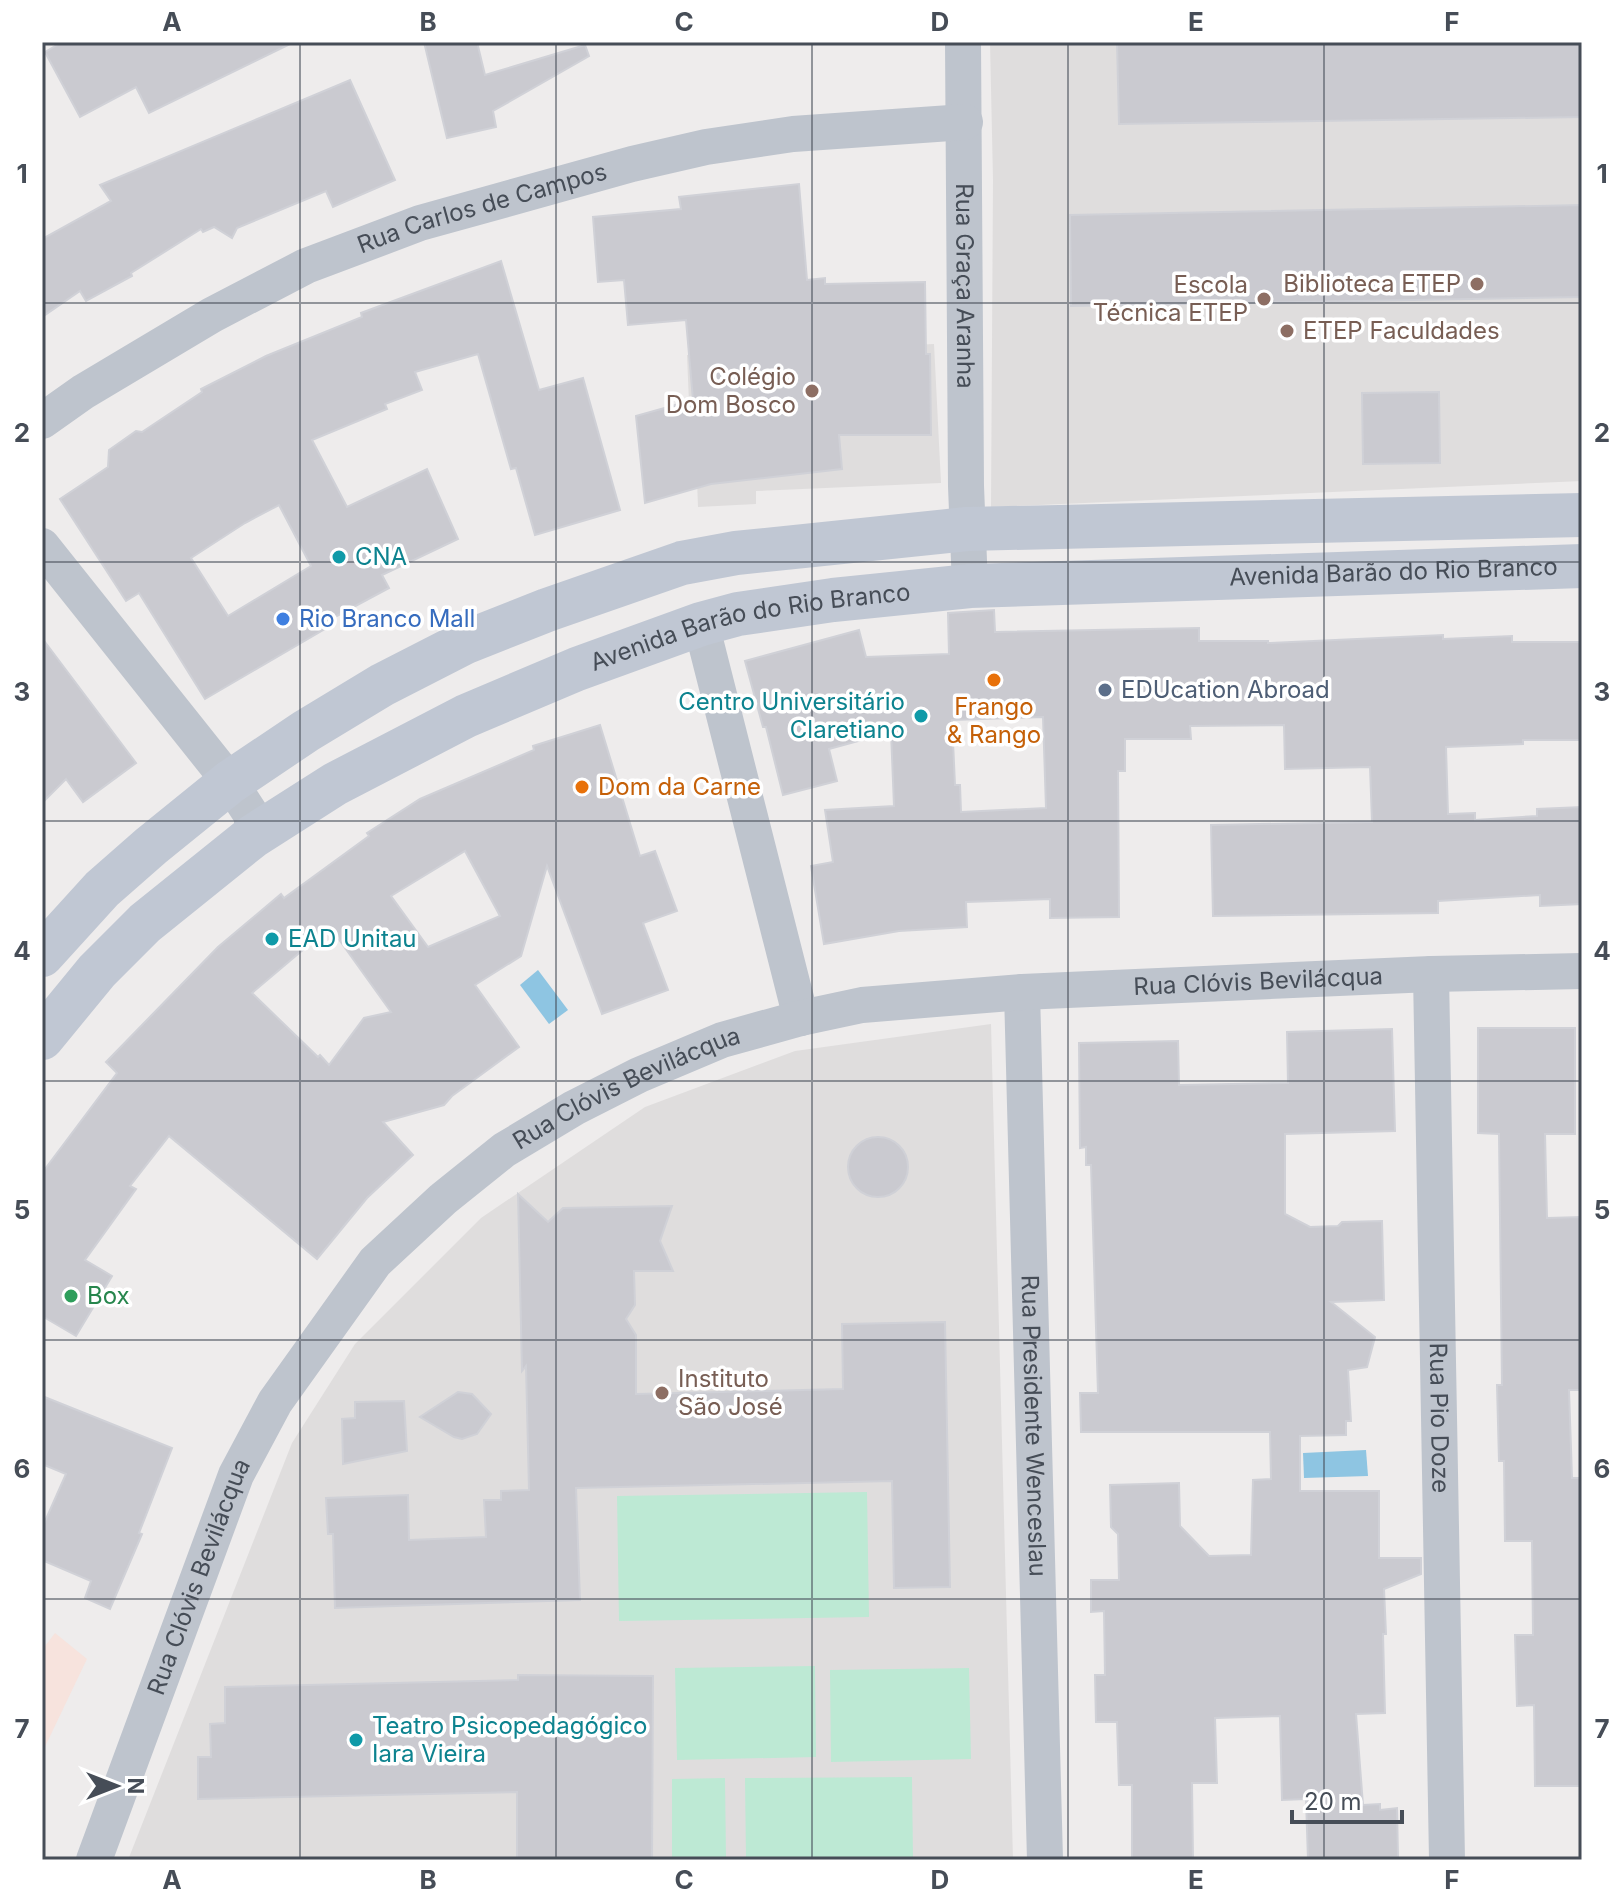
<svg xmlns="http://www.w3.org/2000/svg" width="1624" height="1902" viewBox="0 0 1624 1902" font-family="Inter,sans-serif">
	<style>
		.education { fill: #dfdddd }
		.medical { fill: #f7e3dd }
		.green { fill: #bde9d4 }
		.water { fill: #8ec5e2 }
		.building { fill: #cacad0; stroke: #d0d1d7; stroke-width: 2; fill-rule: evenodd }
		.lines { fill: none; stroke-linecap: round; stroke-linejoin: round }
		.minor { stroke: #bec4cd; stroke-width: 36 }
		.secondary { stroke: #c0c7d3; stroke-width: 44 }
		.grid { fill: none; stroke: #464d57; stroke-width: 2; stroke-opacity: 0.55 }
		.education-dot { fill: #8d6e63; stroke: #fff; stroke-width: 3 }
		.culture-dot { fill: #0f9aa8; stroke: #fff; stroke-width: 3 }
		.shop-dot { fill: #3f7fe0; stroke: #fff; stroke-width: 3 }
		.food-dot { fill: #e8710a; stroke: #fff; stroke-width: 3 }
		.service-dot { fill: #5c6f8a; stroke: #fff; stroke-width: 3 }
		.leisure-dot { fill: #2e9e5b; stroke: #fff; stroke-width: 3 }
		.labels { text-anchor: middle; stroke-width: 7; stroke-linejoin: round; paint-order: stroke }
		.street-label { font-size: 24px; fill: #464d57; stroke: #fff }
		.education-label { font-size: 24px; fill: #785e54; stroke: #fff; text-anchor: end }
		.culture-label { font-size: 24px; fill: #0d838f; stroke: #fff; text-anchor: start }
		.shop-label { font-size: 24px; fill: #366cbe; stroke: #fff; text-anchor: start }
		.service-label { font-size: 24px; fill: #4e5e75; stroke: #fff; text-anchor: start }
		.food-label { font-size: 24px; fill: #c56008; stroke: #fff }
		.leisure-label { font-size: 24px; fill: #27864d; stroke: #fff; text-anchor: start }
		.neatline { fill: none; stroke: #464d57; stroke-width: 3 }
		.grid-label { font-size: 26px; text-anchor: middle; font-weight: bold; fill: #464d57 }
	</style>
	<rect width="100%" height="100%" fill="#eeecec"/>
	<g class="education">
		<polygon points="990,42 1582,42 1582,481 991,507 993,180"/>
		<polygon points="934,344 941,483 756,491 756,504 698,507 695,427 690,427 687,355"/>
		<polygon points="991,1024 1013,1860 128,1860 292,1443 355,1344 481,1218 645,1107 795,1051"/>
	</g>
	<polygon class="medical" points="55,1633 87,1659 42,1753 42,1650"/>
	<g class="green">
		<polygon points="867,1492 869,1617 619,1621 617,1496"/>
		<polygon points="815,1666 816,1757 677,1760 675,1668"/>
		<polygon points="969,1668 971,1759 831,1762 830,1670"/>
		<polygon points="912,1777 913,1860 746,1860 745,1778"/>
		<polygon points="725,1778 726,1860 672,1860 672,1779"/>
	</g>
	<g class="water">
		<polygon points="538,970 568,1010 549,1024 520,985"/>
		<polygon points="1366,1450 1368,1476 1304,1478 1303,1453"/>
	</g>
	<g class="building">
		<polygon points="62,42 294,42 149,113 136,87 80,117 45,52"/>
		<polygon points="424,42 477,42 485,75 585,45 589,56 493,111 496,127 447,138"/>
		<polygon points="1117,42 1582,42 1582,117 1119,124"/>
		<polygon points="350,80 395,180 333,207 326,191 237,228 232,238 214,227 203,232 201,229 131,273 132,276 86,301 80,291 42,317 42,239 111,201 100,185"/>
		<polygon points="799,184 807,280 825,278 825,284 925,282 926,354 930,354 931,435 839,435 842,469 711,484 645,503 636,416 693,400 686,320 628,325 624,280 598,282 593,217 681,209 679,197"/>
		<polygon points="1582,205 1582,297 1071,306 1070,215"/>
		<path d="M501 261 539 390 583 378 620 510 535 535 516 468 511 469 478 354 415 372 422 390 385 404 387 409 312 440 347 507 427 469 458 539 382 575 389 588 333 618 335 623 205 699 139 593 126 601 60 499 108 467 109 450 136 431 142 432 202 392 201 389 266 356 362 317 361 313ZM279 505 311 566 228 616 191 558 245 523Z"/>
		<polygon points="1439,392 1440,463 1363,464 1362,393"/>
		<path d="M994 610 995 632 1199 628V641H1268V643L1443 635V639L1512 636V642H1582V740H1523V744L1446 747 1448 814 1475 813V820L1537 816V809L1582 807V904L1540 906V895L1438 901V913L1213 916 1211 825 1372 822 1370 767 1285 769 1284 725 1190 726 1191 739H1125V771H1118L1119 917 1050 918V899L966 902 967 927 899 931 824 944 811 866 833 862 825 810 894 806 891 732 829 749 837 781 783 795 766 727H763L745 661 859 630 866 657 949 654 948 613ZM1043 717 1046 808 961 812 960 785H955L952 720Z"/>
		<polygon points="42,638 136,763 83,802 66,779 42,803"/>
		<path d="M600 725 640 856 655 851 677 911 643 923 668 990 602 1014 547 866 521 956 475 985 519 1047 452 1096 444 1105 383 1122 413 1155 367 1198 317 1259 169 1136 130 1186 136 1189 85 1260 112 1276 76 1336 42 1316V1173L117 1073 106 1062 218 947 281 894 284 898 369 836 367 833 420 799 534 750 533 746ZM465 851 500 916 428 947 391 896ZM330 927 391 1012 364 1018 329 1065 320 1055 318 1057 252 993Z"/>
		<polygon points="1478,1028 1575,1028 1575,1134 1545,1134 1547,1218 1582,1217 1582,1390 1569,1390 1572,1478 1582,1478 1582,1786 1535,1786 1534,1705 1517,1706 1515,1635 1533,1635 1532,1541 1505,1541 1504,1461 1499,1461 1497,1385 1502,1385 1499,1134 1478,1133"/>
		<polygon points="1392,1029 1395,1131 1285,1134 1285,1214 1310,1227 1338,1226 1342,1222 1382,1221 1384,1300 1331,1302 1375,1337 1367,1367 1348,1370 1351,1421 1346,1421 1346,1435 1300,1436 1300,1491 1379,1491 1379,1558 1421,1558 1421,1574 1384,1589 1386,1634 1383,1634 1385,1713 1356,1714 1363,1805 1380,1804 1380,1810 1397,1808 1398,1857 1391,1857 1391,1860 1308,1860 1306,1799 1282,1800 1280,1716 1215,1718 1217,1783 1192,1783 1193,1860 1132,1860 1132,1785 1119,1785 1117,1722 1096,1722 1095,1675 1105,1675 1104,1611 1091,1612 1091,1580 1119,1580 1118,1534 1111,1527 1110,1485 1179,1483 1180,1526 1209,1556 1251,1555 1253,1480 1271,1479 1270,1432 1081,1432 1080,1393 1098,1393 1091,1165 1086,1165 1086,1147 1080,1148 1079,1043 1178,1041 1179,1085 1288,1083 1287,1032"/>
		<circle cx="878" cy="1167" r="30"/>
		<polygon points="518,1194 548,1222 563,1208 672,1206 660,1241 673,1271 634,1271 635,1305 626,1319 636,1335 636,1394 843,1389 842,1324 945,1322 950,1587 894,1588 892,1481 576,1488 580,1600 335,1608 333,1534 328,1534 326,1498 408,1495 409,1540 486,1537 484,1500 501,1500 501,1491 529,1490 526,1366 522,1371"/>
		<polygon points="458,1392 472,1394 491,1414 477,1434 462,1439 454,1437 420,1417"/>
		<polygon points="42,1396 172,1448 139,1533 142,1534 110,1609 85,1598 91,1581 42,1560 42,1528 66,1474 42,1464"/>
		<polygon points="404,1401 407,1451 343,1464 342,1419 355,1418 355,1402"/>
		<polygon points="518,1675 653,1676 652,1860 517,1860 517,1792 198,1799 198,1757 211,1757 210,1724 225,1723 225,1687 518,1680"/>
	</g>
	<g class="lines">
		<g class="minor">
			<path id="s1" d="M963 42 966 486 970 586"/>
			<path id="s2" d="M42 421 83 392 212 315 306 266 420 223 632 164 706 147 793 134 965 122"/>
			<polyline points="42,546 230,782 252,816 252,837"/>
			<polyline points="701,624 801,1018"/>
			<path id="s3" d="M1431 974 1447 1860"/>
			<path id="s4" d="M1022 992 1045 1860"/>
			<path id="s5" d="M94 1860 236 1475 275 1402 375 1262 443 1199 504 1150 574 1108 639 1075 722 1040 801 1018 862 1005 1022 992 1431 974 1582 971"/>
		</g>
		<g class="secondary">
			<polyline points="42,955 102,889 151,846 230,782 306,731 382,685 466,642 547,610 682,563 736,553 967,529 1582,515"/>
			<path id="s6" d="M42 1038 97 971 145 923 252 837 335 784 466 716 577 669 701 624 738 614 833 600 970 586 1582 566"/>
		</g>
	</g>
	<path class="grid" d="M300 42V1860M556 42V1860M812 42V1860M1068 42V1860M1324 42V1860M42 303H1582M42 562H1582M42 821H1582M42 1081H1582M42 1340H1582M42 1599H1582"/>
	<g class="education-dot">
		<circle cx="1477" cy="284" r="8"/>
		<circle cx="1264" cy="299" r="8"/>
		<circle cx="1287" cy="331" r="8"/>
		<circle cx="812" cy="391" r="8"/>
		<circle cx="662" cy="1393" r="8"/>
	</g>
	<g class="culture-dot">
		<circle cx="339" cy="557" r="8"/>
		<circle cx="921" cy="716" r="8"/>
		<circle cx="272" cy="939" r="8"/>
		<circle cx="356" cy="1740" r="8"/>
	</g>
	<circle class="shop-dot" cx="283" cy="619" r="8"/>
	<g class="food-dot">
		<circle cx="994" cy="680" r="8"/>
		<circle cx="582" cy="787" r="8"/>
	</g>
	<circle class="service-dot" cx="1105" cy="690" r="8"/>
	<circle class="leisure-dot" cx="71" cy="1296" r="8"/>
	<g class="labels">
		<g class="street-label">
			<text dy="8" stroke="none"><textPath href="#s2" startOffset="492">Rua Carlos de Campos</textPath></text>
			<text dy="8" stroke="none"><textPath href="#s1" startOffset="244">Rua Graça Aranha</textPath></text>
			<text dy="8" stroke="none"><textPath href="#s6" startOffset="1486">Avenida Barão do Rio Branco</textPath></text>
			<text dy="8" stroke="none"><textPath href="#s6" startOffset="838">Avenida Barão do Rio Branco</textPath></text>
			<text dy="8" stroke="none"><textPath href="#s5" startOffset="1622">Rua Clóvis Bevilácqua</textPath></text>
			<text dy="8" stroke="none"><textPath href="#s5" startOffset="974">Rua Clóvis Bevilácqua</textPath></text>
			<text dy="8" stroke="none"><textPath href="#s3" startOffset="444">Rua Pio Doze</textPath></text>
			<text dy="8" stroke="none"><textPath href="#s4" startOffset="434">Rua Presidente Wenceslau</textPath></text>
			<text dy="8" stroke="none"><textPath href="#s5" startOffset="302">Rua Clóvis Bevilácqua</textPath></text>
		</g>
		<g class="education-label">
			<text x="1461" y="292">Biblioteca ETEP</text>
			<text x="1248" y="293">Escola<tspan x="1248" dy="28">Técnica ETEP</tspan></text>
			<text x="1303" y="339" text-anchor="start">ETEP Faculdades</text>
			<text x="796" y="385">Colégio<tspan x="796" dy="28">Dom Bosco</tspan></text>
			<text x="678" y="1387" text-anchor="start">Instituto<tspan x="678" dy="28">São José</tspan></text>
		</g>
		<g class="culture-label">
			<text x="355" y="565">CNA</text>
			<text x="905" y="710" text-anchor="end">Centro Universitário<tspan x="905" dy="28">Claretiano</tspan></text>
			<text x="288" y="947">EAD Unitau</text>
			<text x="372" y="1734">Teatro Psicopedagógico<tspan x="372" dy="28">Iara Vieira</tspan></text>
		</g>
		<g class="shop-label">
			<text x="299" y="627">Rio Branco Mall</text>
		</g>
		<g class="service-label">
			<text x="1121" y="698">EDUcation Abroad</text>
		</g>
		<g class="food-label">
			<text x="994" y="715">Frango<tspan x="994" dy="28">&amp; Rango</tspan></text>
			<text x="598" y="795" text-anchor="start">Dom da Carne</text>
		</g>
		<g class="leisure-label">
			<text x="87" y="1304">Box</text>
		</g>
	</g>
	<rect width="1624" height="1902" fill="none" stroke="#ffffff" stroke-width="88"/>
	<g transform="translate(116 1786) rotate(90)" stroke="#ffffff" stroke-width="6" paint-order="stroke">
	<path d="M0-6L14 30L0 20L-14 30Z" fill="#464d57"/>
	<text y="-12" font-size="22" font-weight="bold" text-anchor="middle" fill="#464d57">N</text>
	</g>
	<path d="M1292 1810v12h110v-12" fill="none" stroke="#464d57" stroke-width="4"/>
	<text x="1304" y="1810" font-size="24" fill="#464d57" stroke="#ffffff" stroke-width="6" paint-order="stroke">20 m</text>
	<rect x="44" y="44" width="1536" height="1814" class="neatline"/>
	<g class="grid-label">
		<text x="172" y="31">A</text>
		<text x="428" y="31">B</text>
		<text x="684" y="31">C</text>
		<text x="940" y="31">D</text>
		<text x="1196" y="31">E</text>
		<text x="1452" y="31">F</text>
		<text x="22" y="183">1</text>
		<text x="1602" y="183">1</text>
		<text x="22" y="442">2</text>
		<text x="1602" y="442">2</text>
		<text x="22" y="701">3</text>
		<text x="1602" y="701">3</text>
		<text x="22" y="960">4</text>
		<text x="1602" y="960">4</text>
		<text x="22" y="1219">5</text>
		<text x="1602" y="1219">5</text>
		<text x="22" y="1478">6</text>
		<text x="1602" y="1478">6</text>
		<text x="22" y="1738">7</text>
		<text x="1602" y="1738">7</text>
		<text x="172" y="1889">A</text>
		<text x="428" y="1889">B</text>
		<text x="684" y="1889">C</text>
		<text x="940" y="1889">D</text>
		<text x="1196" y="1889">E</text>
		<text x="1452" y="1889">F</text>
	</g>
</svg>
